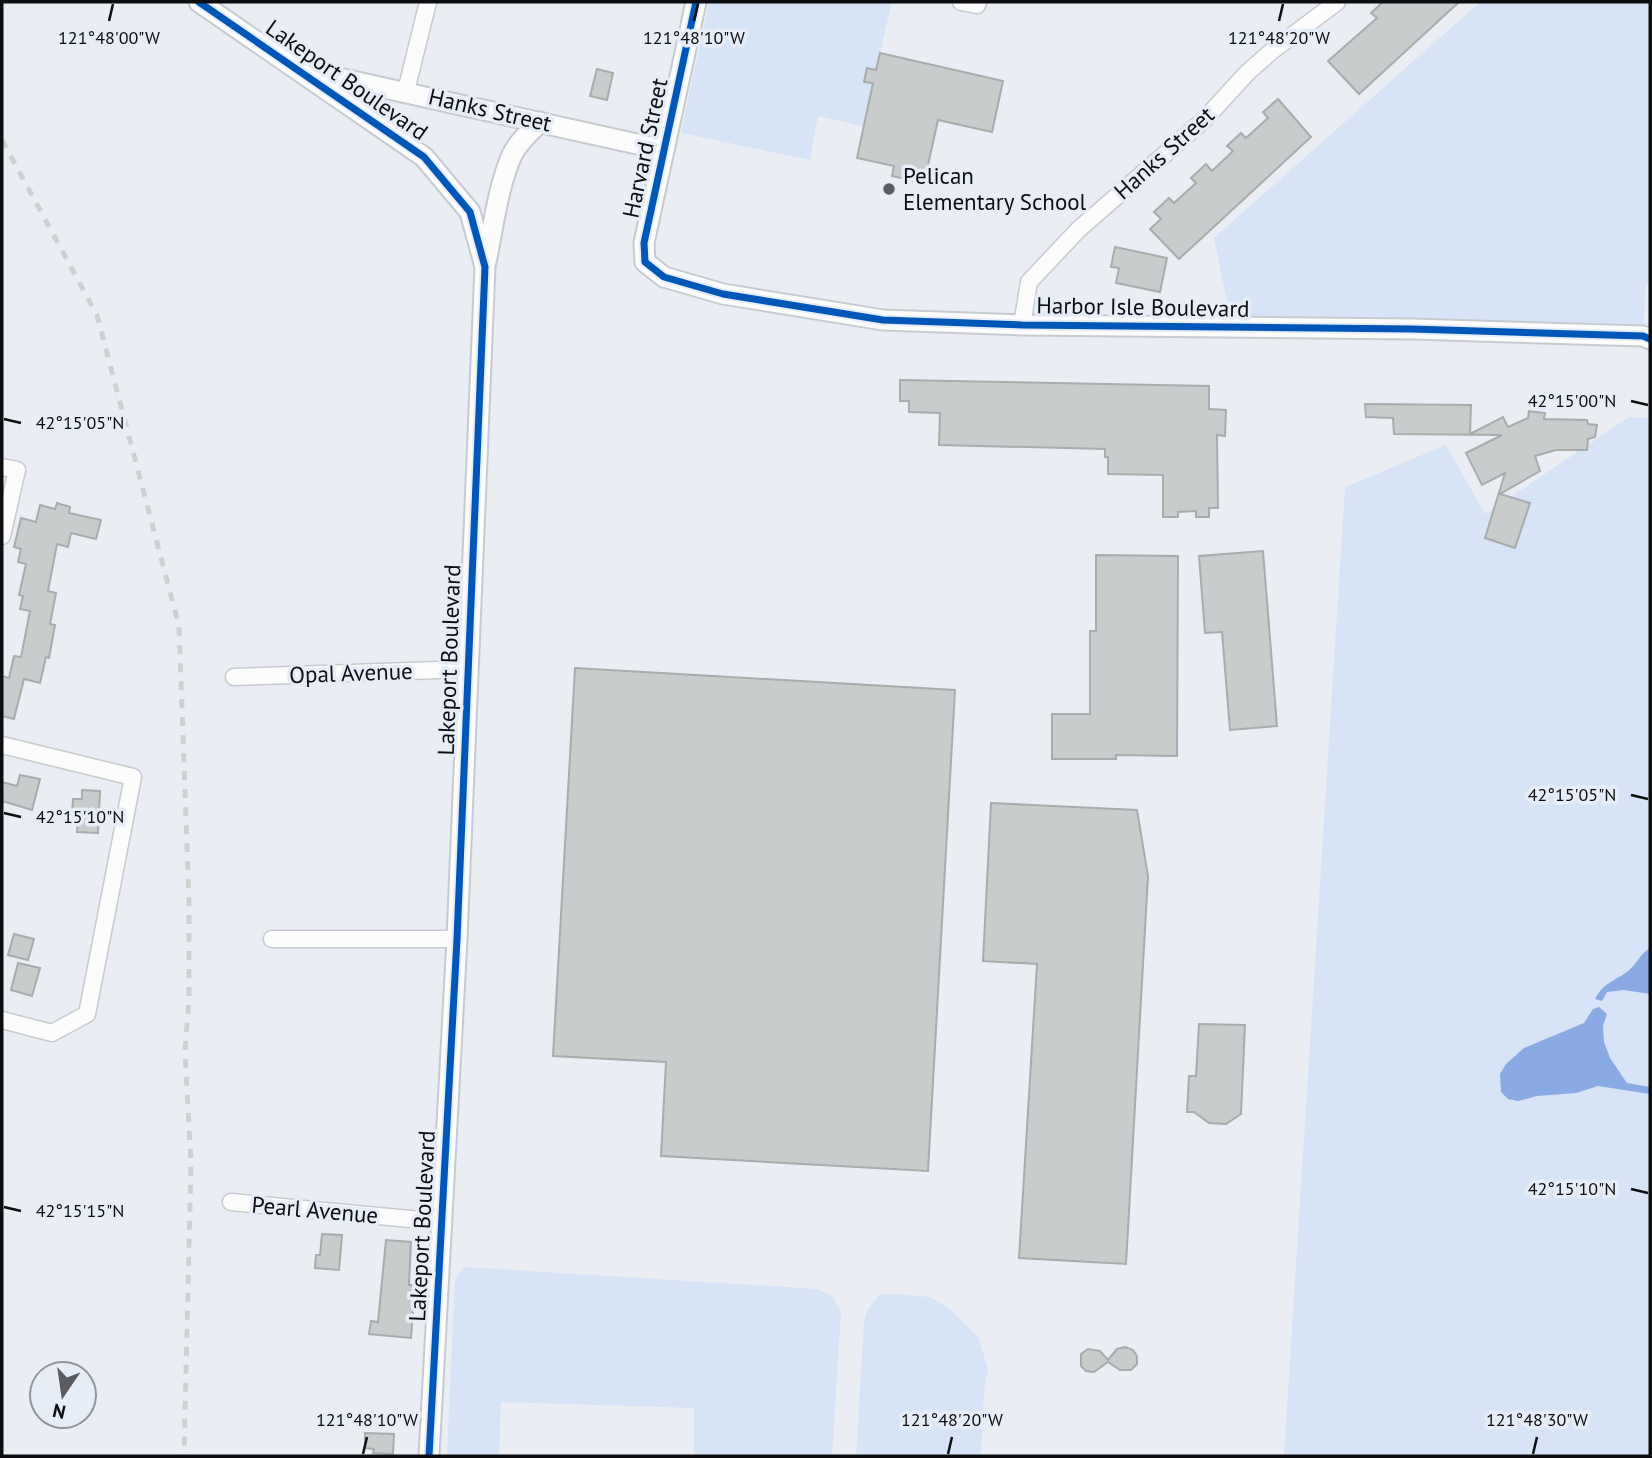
<svg xmlns="http://www.w3.org/2000/svg" width="1652" height="1458" viewBox="0 0 1652 1458" font-family="'PT Sans',sans-serif">
	<style>
		.green { fill: #d7e3f7 }
		.water { fill: #89aae2 }
		.building { fill: #c9cccc; stroke: #a9abac; stroke-width: 2 }
		.lines { fill: none; stroke-linecap: round; stroke-linejoin: round }
		.minor-casing { stroke: #c7cace; stroke-width: 19 }
		.tertiary-casing { stroke: #c7cace; stroke-width: 23 }
		.minor { stroke: #fcfcfd; stroke-width: 16 }
		.tertiary { stroke: #fcfcfd; stroke-width: 19 }
		.rail { stroke: #cfd0d2; stroke-width: 5; stroke-dasharray: 9 9; stroke-linecap: butt }
		.cycleway-casing { stroke: #e7edf7; stroke-width: 11 }
		.cycleway { stroke: #0057b8; stroke-width: 7 }
		.ticks { fill: none; stroke: #0c0e12; stroke-width: 2.5 }
		.poi-dot { fill: #5a5c61; stroke: #e7edf7; stroke-width: 2.5 }
		.labels { text-anchor: middle; stroke-width: 7; stroke-linejoin: round; paint-order: stroke }
		.street-label { font-size: 23px; fill: #0c0e12; stroke: #e7edf7 }
		.poi-label { font-size: 23px; fill: #0c0e12; stroke: #e7edf7; text-anchor: start }
		.ticks-label { font-size: 18px; text-anchor: middle; fill: #0c0e12; stroke: #e7edf7; stroke-width: 7; stroke-linejoin: round; paint-order: stroke }
	</style>
	<rect width="100%" height="100%" fill="#eaeef4"/>
	<g class="green">
		<polygon points="709,2 892,2 876,70 867,68 864,81 873,83 863,126 818,116 810,160 681,133"/>
		<polygon points="1480,2 1650,2 1650,284 1646,284 1643,336 1232,327 1214,238"/>
		<polygon points="1629,417 1650,418 1650,1456 1284,1456 1345,487 1446,445 1485,514"/>
		<polygon points="464,1267 818,1289 834,1298 841,1312 832,1456 694,1456 694,1408 501,1402 499,1456 447,1456 455,1280"/>
		<polygon points="897,1294 930,1297 950,1309 978,1337 988,1369 984,1390 981,1456 856,1456 864,1322 867,1311 879,1295"/>
	</g>
	<g class="water">
		<path d="M1650 948V994L1624 990 1607 992 1602 1001 1595 999C1605 979 1622 980 1634 965 1640 958 1642 953 1650 948Z"/>
		<polygon points="1599,1007 1607,1014 1603,1026 1604,1042 1610,1058 1627,1083 1650,1087 1650,1094 1598,1086 1576,1093 1537,1096 1518,1101 1508,1099 1501,1092 1500,1074 1506,1064 1524,1048 1584,1023 1593,1009"/>
	</g>
	<g class="building">
		<polygon points="1383,2 1459,2 1359,94 1328,61 1377,18 1371,13"/>
		<polygon points="880,53 1003,81 992,132 938,120 924,183 892,176 894,166 857,158 873,83 864,82 867,68 876,70"/>
		<polygon points="597,69 613,73 607,100 590,96"/>
		<polygon points="1278,99 1311,137 1179,259 1150,229 1161,219 1154,212 1169,198 1174,203 1196,183 1191,178 1206,164 1212,171 1233,151 1227,146 1241,133 1246,138 1268,118 1263,112"/>
		<polygon points="1115,247 1167,258 1160,292 1116,283 1119,268 1111,267"/>
		<polygon points="900,380 1209,386 1209,409 1226,410 1225,436 1217,435 1218,508 1209,508 1209,517 1196,517 1196,511 1178,512 1178,517 1163,517 1163,475 1108,474 1108,457 1105,457 1105,449 939,445 940,413 909,412 909,401 900,401"/>
		<polygon points="1365,404 1471,405 1470,434 1503,417 1508,427 1528,418 1529,411 1545,413 1544,419 1587,420 1588,424 1597,425 1595,437 1588,439 1587,450 1556,450 1535,456 1540,471 1500,494 1530,503 1515,548 1485,538 1505,473 1482,485 1466,453 1502,435 1394,434 1393,418 1366,417"/>
		<polygon points="57,503 70,507 69,513 101,520 96,539 71,533 68,547 57,544 48,591 56,593 50,624 55,625 49,658 46,657 40,683 24,679 14,719 2,716 2,676 9,678 14,656 21,657 30,611 20,609 23,596 19,595 26,564 18,562 21,549 14,547 21,518 36,522 40,505 55,509"/>
		<polygon points="1263,551 1277,726 1230,730 1222,632 1205,633 1199,556"/>
		<polygon points="1096,555 1178,556 1177,756 1116,755 1116,759 1052,759 1052,714 1090,714 1090,631 1096,631"/>
		<polygon points="575,668 955,690 928,1171 661,1156 666,1062 553,1056"/>
		<polygon points="20,775 40,779 32,810 2,801 2,782 17,786"/>
		<polygon points="82,790 100,791 98,833 77,832 78,815 72,815 73,799 82,799"/>
		<polygon points="991,803 1137,810 1148,876 1126,1264 1019,1258 1037,964 983,961"/>
		<polygon points="14,934 34,939 28,960 8,955"/>
		<polygon points="18,963 40,968 32,996 11,990"/>
		<polygon points="1199,1024 1245,1025 1241,1114 1226,1124 1209,1123 1194,1112 1187,1112 1189,1076 1196,1076"/>
		<polygon points="322,1234 342,1235 339,1270 315,1268 316,1255 320,1255"/>
		<polygon points="386,1240 411,1242 409,1285 415,1285 411,1338 369,1334 371,1321 378,1322"/>
		<polygon points="1125,1347 1133,1350 1137,1356 1137,1364 1131,1370 1120,1370 1108,1362 1094,1372 1086,1371 1081,1366 1081,1354 1088,1349 1100,1351 1108,1360 1117,1349"/>
		<polygon points="365,1433 394,1434 393,1454 373,1453 374,1449 365,1448"/>
	</g>
	<g class="lines">
		<defs>
			<g id="minor">
				<polyline points="961,2 977,5 978,2"/>
				<polyline points="406,91 428,2"/>
				<polyline points="1022,325 1029,282 1078,230 1204,120 1247,73 1273,50 1337,2"/>
				<polyline points="2,467 17,470 2,536"/>
				<polyline points="234,677 468,669"/>
				<polyline points="2,745 133,777 87,1014 52,1033 2,1020"/>
				<polyline points="272,939 457,939"/>
				<polyline points="231,1202 442,1222"/>
			</g>
			<g id="tertiary">
				<polyline points="199,2 424,157 470,212 485,267 457,939 429,1456"/>
				<polyline points="696,2 644,243 645,262 664,277 723,294 883,320 1022,325 1412,329 1643,336 1650,339"/>
				<polyline points="315,80 339,78 664,150"/>
				<path d="M486 262C493 229 498 186 512 155 518 142 530 132 540 122"/>
			</g>
		</defs>
		<use href="#minor" class="minor-casing"/>
		<use href="#tertiary" class="tertiary-casing"/>
		<use href="#minor" class="minor"/>
		<use href="#tertiary" class="tertiary"/>
		<polyline class="rail" points="2,140 97,315 179,626 189,901 189,999 185,1051 191,1164 184,1456"/>
		<defs>
			<g id="cycleway">
				<polyline points="199,2 424,157 470,212 485,267 457,939 429,1456"/>
				<polyline points="696,2 644,243 645,262 664,277 723,294 883,320 1022,325 1412,329 1643,336 1650,339"/>
			</g>
		</defs>
		<use href="#cycleway" class="cycleway-casing"/>
		<use href="#cycleway" class="cycleway"/>
	</g>
	<path class="ticks" d="M109 21 113 4M694 21 698 4M1279 21 1283 4M1631 401 1648 405M4 419 21 423M1631 795 1648 799M4 813 21 817M1631 1189 1648 1193M4 1207 21 1211M363 1454 367 1437M948 1454 952 1437M1533 1454 1537 1437"/>
	<circle class="poi-dot" cx="889" cy="189" r="7"/>
	<g class="labels">
		<g class="street-label">
			<text transform="translate(347 80) rotate(35)" y="8">Lakeport Boulevard</text>
			<text transform="translate(490 110) rotate(13)" y="8">Hanks Street</text>
			<text transform="translate(645 148) rotate(-78)" y="8">Harvard Street</text>
			<text transform="translate(1164 153) rotate(-42)" y="8">Hanks Street</text>
			<text transform="translate(1143 307) rotate(1)" y="8">Harbor Isle Boulevard</text>
			<text transform="translate(449 660) rotate(-88)" y="8">Lakeport Boulevard</text>
			<text transform="translate(351 673) rotate(-2)" y="8">Opal Avenue</text>
			<text transform="translate(315 1210) rotate(5)" y="8">Pearl Avenue</text>
			<text transform="translate(422 1226) rotate(-87)" y="8">Lakeport Boulevard</text>
		</g>
		<g class="poi-label">
			<text x="903" y="184">Pelican<tspan x="903" dy="26">Elementary School</tspan></text>
		</g>
	</g>
	<g class="ticks-label">
		<text x="109" y="44">121°48'00"W</text>
		<text x="694" y="44">121°48'10"W</text>
		<text x="1279" y="44">121°48'20"W</text>
		<text x="1572" y="407">42°15'00"N</text>
		<text x="80" y="429">42°15'05"N</text>
		<text x="1572" y="801">42°15'05"N</text>
		<text x="80" y="823">42°15'10"N</text>
		<text x="1572" y="1195">42°15'10"N</text>
		<text x="80" y="1217">42°15'15"N</text>
		<text x="367" y="1426">121°48'10"W</text>
		<text x="952" y="1426">121°48'20"W</text>
		<text x="1537" y="1426">121°48'30"W</text>
	</g>
	<rect width="1652" height="1458" fill="none" stroke="#0c0e12" stroke-width="7"/>
	<g transform="translate(63 1395) rotate(193)"><circle r="33" fill="#e7edf7" stroke="#8f949b" stroke-width="2"/>
	<path d="M0-5L12 26L0 18L-12 26Z" fill="#5a5c61"/>
	<text y="-10" font-size="19" font-weight="bold" text-anchor="middle" fill="#0c0e12">N</text>
	</g>
</svg>
